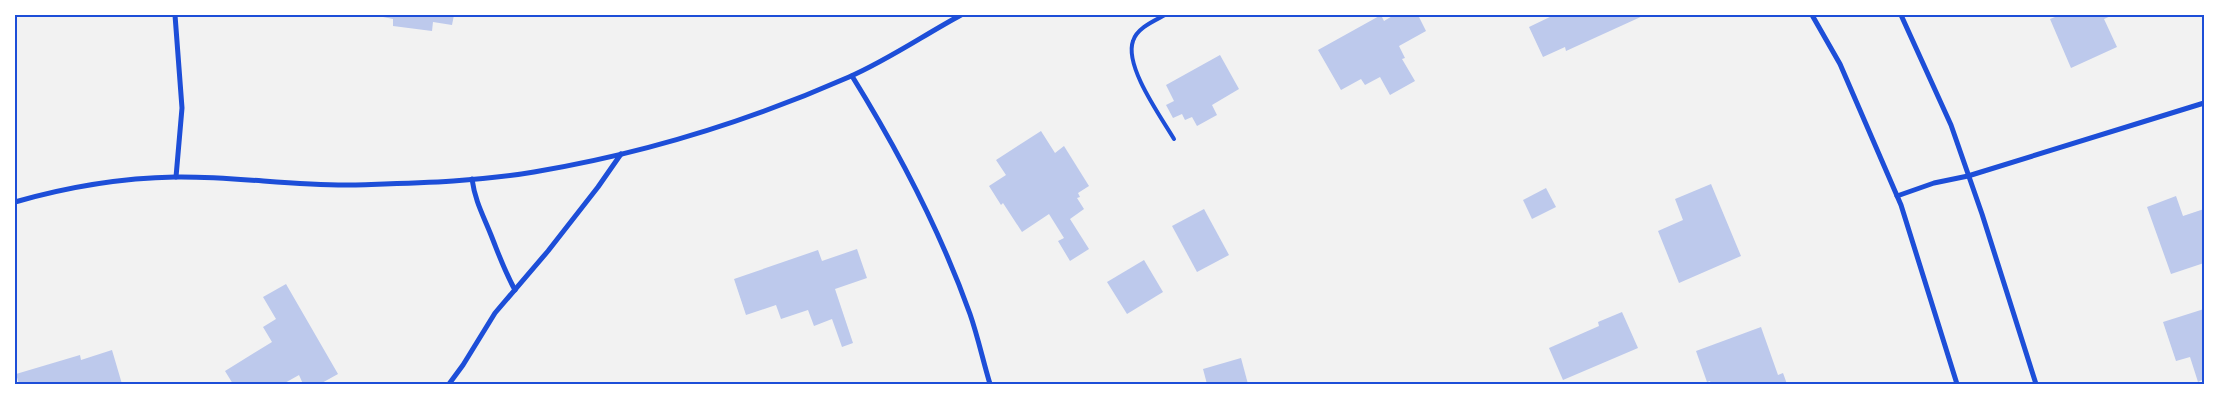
<svg xmlns="http://www.w3.org/2000/svg" width="2219" height="399" viewBox="0 0 2219 399" font-family="Roboto,sans-serif">
	<style>
		.building { fill: #bdc9ec }
		.lines { fill: none; stroke-linecap: round; stroke-linejoin: round }
		.service { stroke: #1d4ed8; stroke-width: 4 }
		.minor { stroke: #1d4ed8; stroke-width: 5 }
		.neatline { fill: none; stroke: #1d4ed8; stroke-width: 2 }
	</style>
	<rect width="100%" height="100%" fill="#f2f2f2"/>
	<g class="building">
		<polygon points="373,15 454,15 452,25 433,22 432,31 393,26 393,19"/>
		<polygon points="1381,15 1384,21 1394,15 1418,15 1426,31 1399,46 1405,58 1402,59 1415,81 1390,95 1380,77 1365,85 1361,79 1341,90 1318,50"/>
		<polygon points="1554,15 1645,15 1566,51 1565,47 1543,57 1529,27"/>
		<polygon points="2060,15 2113,15 2104,19 2117,47 2071,68 2050,19"/>
		<polygon points="1220,55 1239,89 1212,105 1217,115 1197,126 1192,117 1185,120 1182,114 1173,118 1166,105 1174,101 1166,85"/>
		<polygon points="1041,131 1055,153 1064,146 1089,186 1078,193 1080,197 1077,198 1084,209 1070,219 1089,249 1070,261 1058,241 1064,238 1049,214 1022,232 1003,203 1001,205 989,186 1006,175 996,160"/>
		<polygon points="1711,184 1741,256 1679,283 1658,231 1683,220 1675,199"/>
		<polygon points="1546,188 1556,207 1532,219 1523,200"/>
		<polygon points="2176,196 2183,216 2204,209 2204,263 2171,274 2147,207"/>
		<polygon points="1204,209 1229,255 1197,272 1172,226"/>
		<polygon points="857,249 867,278 835,289 853,343 842,347 832,319 814,326 808,310 781,319 776,305 746,315 734,279 818,250 822,261"/>
		<polygon points="1144,260 1163,292 1127,314 1107,282"/>
		<polygon points="286,284 338,374 320,384 303,384 299,375 283,384 233,384 225,371 272,342 263,327 276,319 263,297"/>
		<polygon points="2204,309 2204,384 2202,380 2198,382 2190,357 2176,361 2163,322"/>
		<polygon points="1622,312 1638,348 1563,380 1549,348 1599,326 1598,322"/>
		<polygon points="1761,327 1778,375 1783,373 1787,384 1711,384 1710,381 1707,382 1696,351"/>
		<polygon points="112,350 122,384 19,384 16,374 80,355 81,360"/>
		<polygon points="1241,358 1248,384 1207,384 1203,369"/>
	</g>
	<g class="lines">
		<path class="service" d="M1165 15C1154 21 1137 28 1133 41 1124 66 1161 117 1174 139"/>
		<g class="minor">
			<polyline points="175,15 182,108 176,177"/>
			<polyline points="1812,15 1840,64 1901,205 1957,384"/>
			<polyline points="1901,15 1951,125 1982,214 2036,384"/>
			<path d="M852 76C899 152 940 230 970 314 978 337 983 361 990 384"/>
			<path d="M472 179C475 201 483 215 491 235 499 255 504 270 515 290"/>
			<polyline points="1897,196 1934,183 1968,176 2204,103"/>
			<path d="M15 202C67 187 121 178 175 177 234 176 293 186 352 185 412 183 475 182 534 172 642 154 749 121 849 77 888 60 924 35 961 15"/>
			<polyline points="449,384 463,365 495,313 548,251 598,187 621,154"/>
		</g>
	</g>
	<rect width="2219" height="399" fill="none" stroke="#ffffff" stroke-width="32"/>
	<rect x="16" y="16" width="2187" height="367" class="neatline"/>
</svg>
